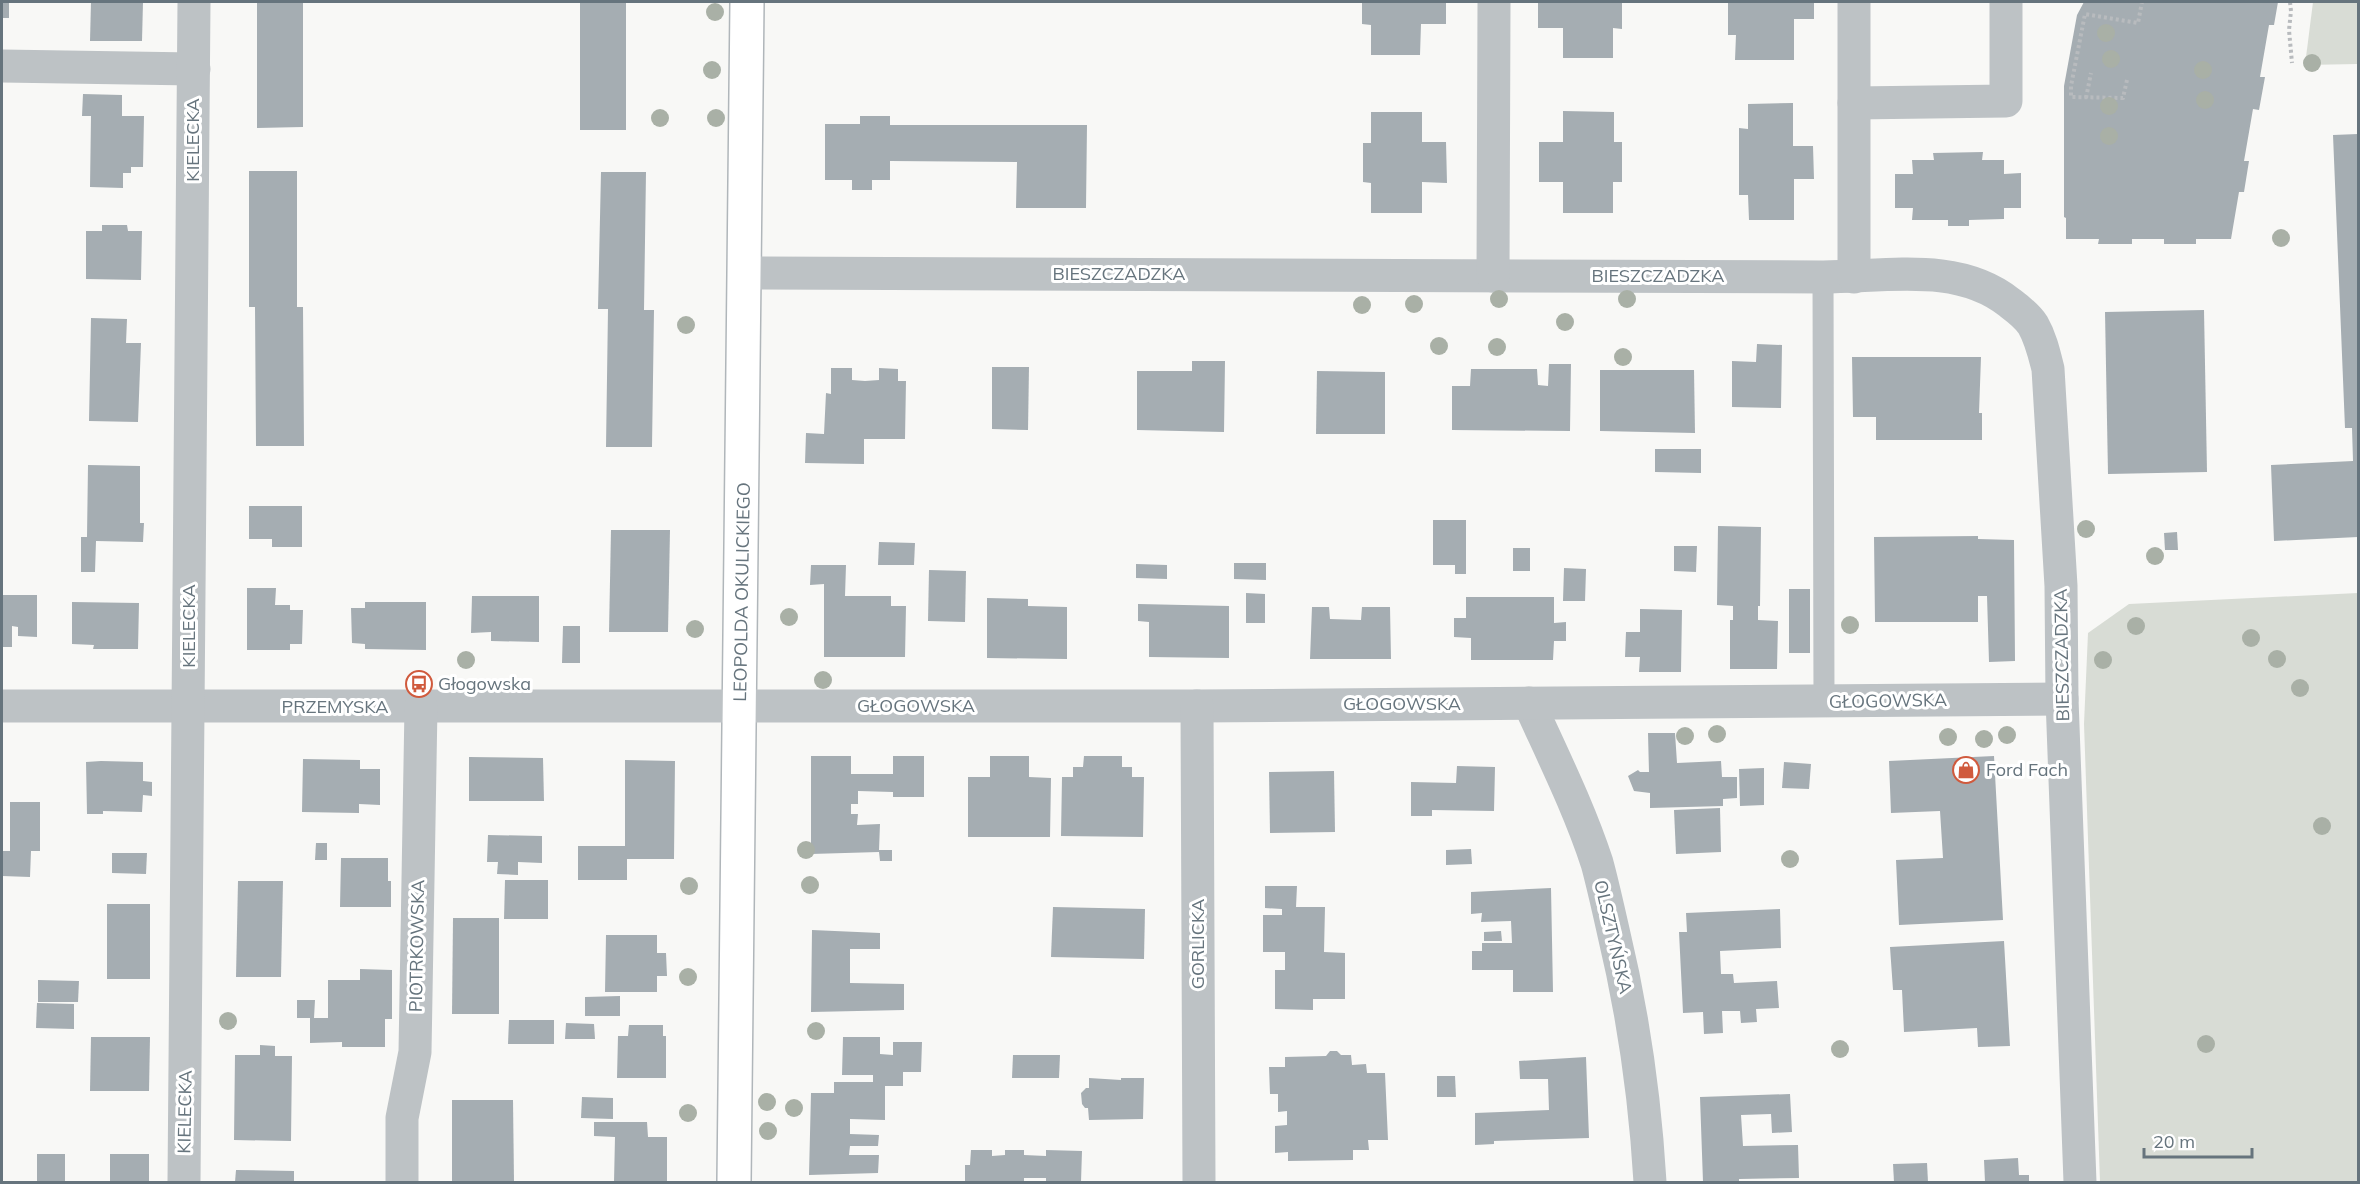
<svg xmlns="http://www.w3.org/2000/svg" width="2360" height="1184" viewBox="0 0 2360 1184" font-family="Mulish,sans-serif">
	<style>
		.green { fill: #d8dcd5 }
		.building { fill: #a5adb2 }
		.lines { fill: none; stroke-linecap: round; stroke-linejoin: round }
		.secondary-casing { stroke: #b0b6ba; stroke-width: 36 }
		.path { stroke: #b8bbbe; stroke-width: 4; stroke-dasharray: 3 3; stroke-linecap: butt }
		.lane { stroke: #bdc2c5; stroke-width: 21 }
		.street { stroke: #bdc2c5; stroke-width: 33 }
		.secondary { stroke: #fff; stroke-width: 33 }
		.tree { fill: #a9b0a6 }
		.labels { text-anchor: middle; stroke-width: 6; stroke-linejoin: round; paint-order: stroke }
		.street-label { font-size: 18px; fill: #66747d; stroke: #fff }
		.poi-label { font-size: 18px; fill: #66747d; stroke: #fff; text-anchor: start }
	</style>
	<rect width="100%" height="100%" fill="#f8f8f6"/>
	<g class="green">
		<polygon points="2313,2 2358,2 2358,64 2305,65"/>
		<polygon points="2358,593 2358,1182 2100,1182 2084,724 2088,633 2129,604"/>
	</g>
	<g class="building">
		<rect x="2" y="2" width="7" height="16"/>
		<polygon points="91,2 143,2 142,41 90,41"/>
		<polygon points="257,2 303,2 303,127 257,128"/>
		<rect x="580" y="2" width="46" height="128"/>
		<polygon points="1362,2 1446,2 1446,24 1421,24 1420,55 1371,55 1371,25 1362,24"/>
		<polygon points="1538,2 1622,2 1622,29 1613,28 1613,58 1563,58 1563,28 1538,28"/>
		<polygon points="1728,2 1814,2 1814,19 1794,19 1794,60 1735,60 1736,35 1728,35"/>
		<polygon points="2084,2 2278,2 2274,25 2269,25 2260,77 2265,77 2259,110 2253,109 2244,161 2249,161 2244,192 2239,192 2231,239 2196,239 2196,244 2164,244 2164,239 2132,239 2132,244 2098,244 2099,239 2066,239 2066,218 2064,217 2064,86 2077,15"/>
		<polygon points="83,94 122,95 122,116 144,116 143,167 131,167 131,173 123,173 123,188 90,187 91,116 82,116"/>
		<polygon points="1793,103 1793,146 1813,146 1814,179 1794,179 1794,220 1749,220 1748,195 1739,195 1739,128 1748,129 1748,104"/>
		<polygon points="1563,111 1614,112 1614,142 1622,142 1622,182 1613,182 1613,213 1563,213 1563,182 1539,182 1539,142 1563,142"/>
		<polygon points="1371,112 1422,112 1422,142 1446,142 1447,183 1422,182 1422,213 1371,213 1371,183 1363,182 1363,143 1371,143"/>
		<polygon points="860,116 890,116 890,125 1087,125 1086,208 1016,208 1017,162 890,161 890,180 872,180 872,190 852,190 852,180 825,180 825,124 860,124"/>
		<polygon points="2358,134 2358,537 2274,541 2271,465 2353,461 2352,428 2345,428 2333,135"/>
		<polygon points="1983,152 1982,160 2004,160 2004,174 2021,173 2021,208 2004,208 2004,219 1969,220 1969,226 1948,226 1948,220 1912,220 1913,208 1895,208 1895,174 1913,174 1912,160 1934,160 1933,153"/>
		<polygon points="249,171 297,171 297,307 303,307 304,446 256,446 255,307 249,307"/>
		<polygon points="601,172 646,172 644,310 654,310 652,447 606,447 608,309 598,309"/>
		<polygon points="102,225 127,225 128,231 142,231 141,280 86,279 86,231 102,231"/>
		<polygon points="2204,310 2207,472 2108,474 2105,312"/>
		<polygon points="91,318 127,319 126,343 141,343 138,422 89,421"/>
		<polygon points="1757,344 1782,345 1781,408 1732,407 1732,361 1756,362"/>
		<polygon points="1852,357 1981,357 1979,413 1982,413 1982,440 1876,440 1876,417 1853,417"/>
		<polygon points="1192,361 1225,361 1224,432 1137,430 1137,371 1192,371"/>
		<polygon points="1549,364 1571,364 1570,431 1452,430 1452,386 1470,386 1471,369 1537,369 1538,385 1548,386"/>
		<polygon points="992,367 1029,367 1028,430 992,429"/>
		<polygon points="831,368 852,368 852,380 865,381 879,380 879,368 898,369 898,381 906,381 905,439 864,439 864,464 805,463 806,433 824,434 826,393 831,394"/>
		<polygon points="1600,370 1694,370 1695,433 1600,431"/>
		<polygon points="1317,371 1385,372 1385,434 1316,434"/>
		<polygon points="1655,449 1701,449 1701,473 1655,472"/>
		<polygon points="88,465 140,466 140,523 144,523 143,542 96,541 95,572 81,572 81,537 87,537"/>
		<polygon points="249,506 302,506 302,547 272,547 272,539 249,539"/>
		<polygon points="1433,520 1466,520 1466,574 1455,574 1455,565 1433,565"/>
		<polygon points="1718,526 1761,527 1760,606 1758,606 1758,620 1778,621 1777,669 1730,669 1730,620 1733,620 1733,606 1717,605"/>
		<polygon points="611,530 670,530 668,632 609,632"/>
		<polygon points="2177,532 2178,550 2165,550 2164,533"/>
		<polygon points="1978,536 1978,539 2014,540 2015,661 1989,662 1987,596 1978,596 1978,622 1875,622 1874,537"/>
		<polygon points="879,542 915,543 914,565 878,565"/>
		<polygon points="1674,546 1697,546 1696,572 1674,571"/>
		<rect x="1513" y="548" width="17" height="23"/>
		<polygon points="1234,563 1266,563 1266,580 1234,579"/>
		<polygon points="1136,564 1167,565 1167,579 1136,578"/>
		<polygon points="811,565 846,565 845,596 891,596 891,606 906,606 905,657 824,657 824,584 810,585"/>
		<polygon points="1564,568 1586,569 1585,601 1563,601"/>
		<polygon points="929,570 966,571 965,622 928,621"/>
		<polygon points="247,588 276,588 275,605 290,605 290,610 303,610 302,644 290,644 290,650 247,650"/>
		<rect x="1789" y="589" width="21" height="64"/>
		<polygon points="1246,593 1265,594 1265,623 1246,623"/>
		<polygon points="2,595 37,595 37,637 18,636 18,627 12,626 12,647 2,647"/>
		<polygon points="472,596 539,596 539,642 491,641 491,632 471,633"/>
		<polygon points="1466,597 1554,597 1554,623 1566,622 1566,641 1554,641 1553,660 1471,660 1471,638 1454,637 1454,618 1466,618"/>
		<polygon points="987,598 1028,599 1028,606 1067,607 1067,659 987,658"/>
		<polygon points="72,602 139,603 138,649 93,649 94,645 72,644"/>
		<polygon points="365,602 426,602 426,650 365,649 365,644 352,643 351,608 365,608"/>
		<polygon points="1138,604 1229,606 1229,658 1149,657 1149,622 1138,621"/>
		<polygon points="1312,607 1329,607 1330,619 1361,620 1362,607 1390,607 1391,659 1310,659"/>
		<polygon points="1640,609 1682,610 1681,672 1639,672 1640,657 1625,657 1626,632 1640,632"/>
		<polygon points="563,626 580,626 580,663 562,663"/>
		<polygon points="1648,733 1675,733 1677,763 1721,761 1722,777 1737,777 1737,798 1723,799 1723,806 1650,808 1650,793 1634,791 1628,776 1638,770 1640,772 1649,772"/>
		<polygon points="811,756 851,756 851,774 893,774 893,756 924,756 924,797 893,797 893,792 858,791 858,804 851,804 851,814 858,814 857,825 880,824 879,850 892,850 892,861 880,861 879,852 811,854"/>
		<polygon points="990,756 1029,756 1029,777 1051,778 1050,837 968,837 968,777 990,777"/>
		<polygon points="1084,756 1122,756 1122,767 1132,767 1132,777 1144,777 1143,837 1061,836 1062,777 1073,777 1073,767 1083,767"/>
		<polygon points="1994,756 2003,920 1899,925 1896,860 1943,858 1940,811 1891,813 1889,761"/>
		<polygon points="469,757 543,758 544,801 469,801"/>
		<polygon points="303,759 360,760 360,769 380,769 380,805 359,804 359,813 302,812"/>
		<polygon points="625,760 675,761 674,859 627,859 627,880 578,880 578,846 625,846"/>
		<polygon points="101,761 143,762 143,781 152,782 152,796 143,795 142,812 103,811 103,814 87,814 86,762"/>
		<polygon points="1784,762 1811,764 1809,789 1782,788"/>
		<polygon points="1457,766 1495,767 1494,811 1432,810 1432,816 1411,816 1411,782 1456,783"/>
		<polygon points="1764,768 1764,805 1740,806 1739,769"/>
		<polygon points="1334,771 1335,832 1270,833 1269,772"/>
		<polygon points="10,802 40,802 40,851 31,851 30,877 2,876 2,851 10,851"/>
		<polygon points="1720,808 1721,852 1676,854 1674,810"/>
		<polygon points="488,835 542,836 542,863 518,862 518,875 497,874 498,862 487,862"/>
		<polygon points="316,843 327,843 327,860 315,860"/>
		<polygon points="1471,849 1472,864 1446,865 1446,850"/>
		<polygon points="112,853 147,853 146,874 112,873"/>
		<polygon points="341,858 388,858 388,881 391,881 391,907 340,907"/>
		<polygon points="505,880 548,880 548,919 504,919"/>
		<polygon points="238,881 283,881 281,977 236,977"/>
		<polygon points="1265,886 1297,886 1296,907 1325,907 1324,952 1345,953 1345,999 1313,999 1313,1010 1275,1009 1275,970 1285,970 1285,952 1263,952 1263,915 1282,915 1282,909 1265,908"/>
		<polygon points="1551,888 1553,992 1513,992 1513,970 1472,970 1472,951 1482,951 1482,943 1512,943 1511,921 1481,922 1482,913 1471,914 1471,892"/>
		<rect x="107" y="904" width="43" height="75"/>
		<polygon points="1053,907 1145,909 1144,959 1051,957"/>
		<polygon points="1780,909 1781,948 1720,951 1721,974 1733,974 1734,983 1777,981 1779,1008 1756,1009 1757,1022 1741,1023 1740,1011 1722,1011 1723,1033 1704,1034 1703,1012 1683,1013 1679,932 1687,932 1686,913"/>
		<polygon points="453,918 499,918 499,1014 452,1014"/>
		<polygon points="812,930 880,933 880,949 850,949 850,983 904,984 904,1010 811,1012"/>
		<polygon points="1501,931 1502,941 1484,941 1484,932"/>
		<polygon points="606,935 657,935 657,953 666,953 667,976 657,976 657,992 605,992"/>
		<polygon points="2004,941 2010,1046 1978,1047 1977,1028 1904,1032 1902,990 1893,990 1890,947"/>
		<polygon points="360,969 392,970 392,1019 385,1019 385,1047 342,1047 342,1042 310,1043 310,1018 297,1018 297,1000 315,1000 314,1018 328,1018 328,980 360,980"/>
		<polygon points="38,980 79,981 78,1002 38,1002"/>
		<polygon points="620,996 620,1016 585,1016 585,997"/>
		<polygon points="37,1003 74,1004 74,1029 36,1028"/>
		<polygon points="509,1020 554,1020 554,1044 508,1044"/>
		<polygon points="566,1023 594,1024 595,1039 565,1039"/>
		<polygon points="629,1025 663,1025 663,1036 666,1036 666,1078 617,1078 618,1036 628,1036"/>
		<polygon points="91,1037 150,1037 149,1091 90,1091"/>
		<polygon points="843,1037 880,1037 880,1054 893,1055 893,1042 922,1042 921,1072 903,1072 903,1086 885,1086 885,1120 850,1119 850,1134 879,1135 878,1146 850,1146 849,1155 879,1155 878,1173 809,1175 811,1093 834,1093 834,1082 873,1082 873,1075 842,1075"/>
		<polygon points="260,1045 275,1046 275,1056 292,1056 291,1141 234,1140 235,1055 260,1055"/>
		<polygon points="1330,1051 1337,1051 1341,1055 1351,1055 1352,1065 1366,1064 1367,1073 1385,1073 1388,1140 1368,1140 1369,1150 1353,1150 1353,1160 1288,1161 1288,1152 1275,1153 1275,1126 1287,1125 1287,1111 1278,1112 1278,1094 1270,1094 1269,1067 1285,1067 1285,1057 1326,1056"/>
		<polygon points="1013,1055 1060,1055 1059,1078 1012,1078"/>
		<polygon points="1586,1057 1589,1138 1494,1141 1494,1144 1475,1145 1475,1113 1549,1110 1548,1079 1520,1079 1519,1061"/>
		<polygon points="1437,1076 1455,1076 1456,1097 1437,1097"/>
		<polygon points="1089,1078 1121,1080 1121,1078 1144,1078 1143,1119 1089,1120 1088,1108 1085,1108 1082,1104 1081,1093 1086,1088 1089,1088"/>
		<polygon points="1790,1094 1792,1132 1772,1133 1771,1114 1741,1115 1743,1146 1798,1145 1799,1178 1739,1179 1739,1182 1703,1182 1700,1097"/>
		<polygon points="582,1097 613,1098 613,1119 581,1118"/>
		<polygon points="452,1100 513,1100 514,1182 452,1182"/>
		<polygon points="594,1122 647,1122 648,1137 667,1137 667,1182 614,1182 615,1137 594,1136"/>
		<polygon points="971,1150 992,1150 992,1156 1005,1155 1005,1150 1024,1150 1024,1155 1046,1156 1046,1150 1082,1151 1081,1182 1046,1182 1046,1178 1024,1178 1024,1182 965,1182 965,1165 970,1165"/>
		<rect x="37" y="1154" width="28" height="28"/>
		<rect x="110" y="1154" width="39" height="28"/>
		<polygon points="2018,1158 2019,1175 2029,1175 2029,1182 1985,1182 1984,1160"/>
		<polygon points="1927,1163 1928,1182 1894,1182 1893,1164"/>
		<polygon points="236,1170 294,1171 294,1182 235,1182"/>
	</g>
	<g class="lines">
		<defs>
			<polyline id="secondary" points="734,1182 747,2"/>
		</defs>
		<use href="#secondary" class="secondary-casing"/>
		<g class="path">
			<polyline points="2290,2 2291,11 2289,30 2292,63"/>
			<polyline points="2127,80 2123,98 2071,97 2071,86 2085,14 2138,23 2142,2"/>
			<polyline points="2086,98 2091,73"/>
		</g>
		<polyline class="lane" points="1823,277 1824,702"/>
		<g class="street">
			<polyline points="2,66 194,69"/>
			<polyline points="1854,103 2006,101 2006,2"/>
			<path d="M745 273 1823 277C1885 277 1958 261 2010 303 2018 309 2028 317 2033 325 2041 339 2044 353 2048 369L2061 586 2062 699 2080 1182"/>
			<polyline points="1493,276 1494,2"/>
			<polyline points="1854,277 1854,2"/>
			<path d="M1529 703C1553 756 1579 808 1597 863 1603 885 1608 908 1613 930 1633 1013 1645 1097 1650 1182"/>
			<polyline points="2,706 1197,706 2062,699"/>
			<polyline points="1197,706 1199,1182"/>
			<polyline points="184,1182 194,2"/>
			<polyline points="402,1182 402,1118 415,1052 421,707"/>
		</g>
		<use href="#secondary" class="secondary"/>
	</g>
	<g class="tree">
		<circle cx="715" cy="12" r="9"/>
		<circle cx="2106" cy="33" r="9"/>
		<circle cx="2111" cy="59" r="9"/>
		<circle cx="2312" cy="63" r="9"/>
		<circle cx="712" cy="70" r="9"/>
		<circle cx="2203" cy="70" r="9"/>
		<circle cx="2205" cy="100" r="9"/>
		<circle cx="2109" cy="106" r="9"/>
		<circle cx="660" cy="118" r="9"/>
		<circle cx="716" cy="118" r="9"/>
		<circle cx="2109" cy="136" r="9"/>
		<circle cx="2281" cy="238" r="9"/>
		<circle cx="1499" cy="299" r="9"/>
		<circle cx="1627" cy="299" r="9"/>
		<circle cx="1414" cy="304" r="9"/>
		<circle cx="1362" cy="305" r="9"/>
		<circle cx="1565" cy="322" r="9"/>
		<circle cx="686" cy="325" r="9"/>
		<circle cx="1439" cy="346" r="9"/>
		<circle cx="1497" cy="347" r="9"/>
		<circle cx="1623" cy="357" r="9"/>
		<circle cx="2086" cy="529" r="9"/>
		<circle cx="2155" cy="556" r="9"/>
		<circle cx="789" cy="617" r="9"/>
		<circle cx="1850" cy="625" r="9"/>
		<circle cx="2136" cy="626" r="9"/>
		<circle cx="695" cy="629" r="9"/>
		<circle cx="2251" cy="638" r="9"/>
		<circle cx="2277" cy="659" r="9"/>
		<circle cx="466" cy="660" r="9"/>
		<circle cx="2103" cy="660" r="9"/>
		<circle cx="823" cy="680" r="9"/>
		<circle cx="2300" cy="688" r="9"/>
		<circle cx="1717" cy="734" r="9"/>
		<circle cx="2007" cy="735" r="9"/>
		<circle cx="1685" cy="736" r="9"/>
		<circle cx="1948" cy="737" r="9"/>
		<circle cx="1984" cy="739" r="9"/>
		<circle cx="2322" cy="826" r="9"/>
		<circle cx="806" cy="850" r="9"/>
		<circle cx="1790" cy="859" r="9"/>
		<circle cx="810" cy="885" r="9"/>
		<circle cx="689" cy="886" r="9"/>
		<circle cx="688" cy="977" r="9"/>
		<circle cx="228" cy="1021" r="9"/>
		<circle cx="816" cy="1031" r="9"/>
		<circle cx="2206" cy="1044" r="9"/>
		<circle cx="1840" cy="1049" r="9"/>
		<circle cx="767" cy="1102" r="9"/>
		<circle cx="794" cy="1108" r="9"/>
		<circle cx="688" cy="1113" r="9"/>
		<circle cx="768" cy="1131" r="9"/>
	</g>
	<defs>
		<symbol id="bus-ring" viewBox="-11 -11 22 22"><circle r="9.5" fill="#fff" stroke="#d05a3d" stroke-width="1.5"/><path d="M-5-6H5V4H4V6H2V4H-2V6H-4V4H-5ZM-3.5-4V0h7V-4ZM-3.5 1.2v1.5H-2V1.2ZM2 1.2v1.5H3.5V1.2Z" fill="#d05a3d"/></symbol>
		<symbol id="shop-ring" viewBox="-11 -11 22 22"><circle r="9.5" fill="#fff" stroke="#d05a3d" stroke-width="1.5"/><path d="M-5-2.5h2.3a2.7 3.5 0 0 1 5.4 0H5L5.5 6h-11ZM-1.5-2.5h3a1.5 2.3 0 0 0-3 0Z" fill="#d05a3d"/></symbol>
	</defs>
	<g fill-rule="evenodd">
		<use href="#bus-ring" x="404" y="669" width="30" height="30"/>
		<use href="#shop-ring" x="1951" y="755" width="30" height="30"/>
	</g>
	<g class="labels">
		<g class="street-label">
			<text transform="translate(193 140) rotate(-90)" y="6">KIELECKA</text>
			<text x="1119" y="280">BIESZCZADZKA</text>
			<text x="1658" y="282">BIESZCZADZKA</text>
			<text transform="translate(742 592) rotate(-89)" y="6">LEOPOLDA OKULICKIEGO</text>
			<text transform="translate(189 626) rotate(-90)" y="6">KIELECKA</text>
			<text transform="translate(2062 655) rotate(-91)" y="6">BIESZCZADZKA</text>
			<text transform="translate(1888 701) rotate(-1)" y="6">GŁOGOWSKA</text>
			<text x="1402" y="710">GŁOGOWSKA</text>
			<text x="916" y="712">GŁOGOWSKA</text>
			<text x="335" y="713">PRZEMYSKA</text>
			<text transform="translate(1613 937) rotate(77)" y="6">OLSZTYŃSKA</text>
			<text transform="translate(1198 944) rotate(-90)" y="6">GORLICKA</text>
			<text transform="translate(417 946) rotate(-89)" y="6">PIOTRKOWSKA</text>
			<text transform="translate(185 1112) rotate(-89)" y="6">KIELECKA</text>
		</g>
		<g class="poi-label">
			<text x="438" y="690">Głogowska</text>
			<text x="1986" y="776">Ford Fach</text>
		</g>
	</g>
	<rect width="2360" height="1184" fill="none" stroke="#66747d" stroke-width="6"/>
	<path d="M2144 1148v9h108v-9" fill="none" stroke="#66747d" stroke-width="3"/>
	<text x="2153" y="1148" font-size="18" fill="#66747d" stroke="#ffffff" stroke-width="4.5" paint-order="stroke">20 m</text>
</svg>
